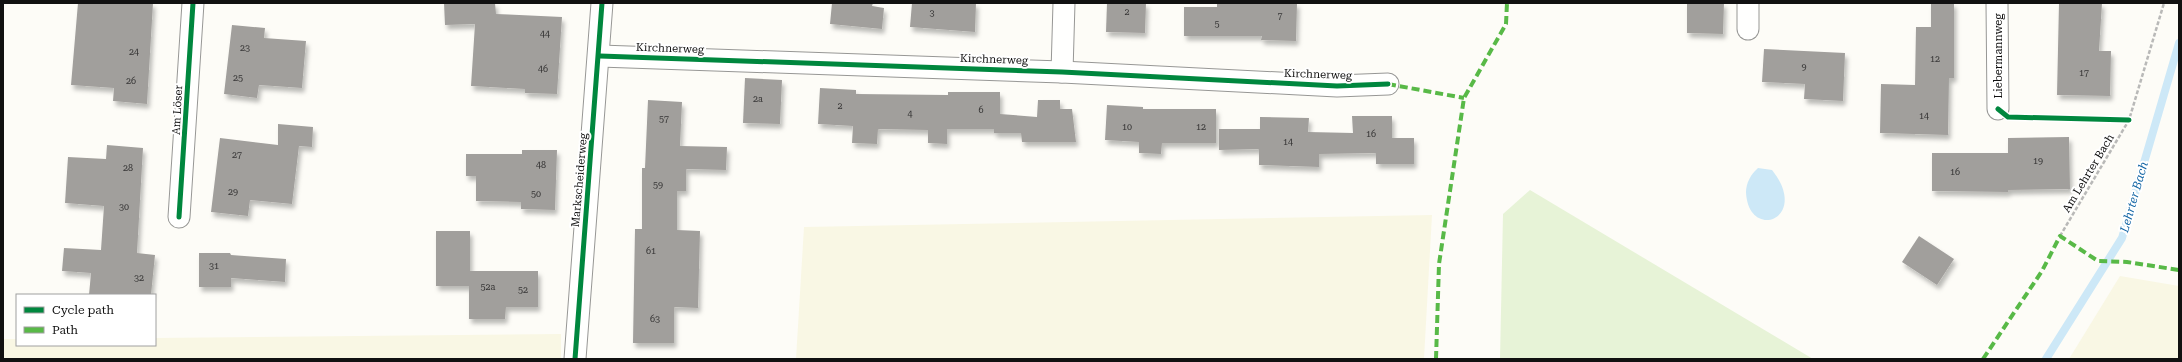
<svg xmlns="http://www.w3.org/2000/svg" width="2182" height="362" viewBox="0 0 2182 362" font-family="'Roboto Serif',serif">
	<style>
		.farmland { fill: #f9f7e4 }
		.green { fill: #e7f3d7 }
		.water { fill: #cde8f7 }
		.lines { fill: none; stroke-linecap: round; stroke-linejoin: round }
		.stream { stroke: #cde8f7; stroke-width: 8 }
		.building { fill: #a19f9c; filter: url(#shadow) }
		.minor-casing { stroke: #979795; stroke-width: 23 }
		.path { stroke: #b9b9b8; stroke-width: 2.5; stroke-dasharray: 4 2; stroke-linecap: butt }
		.minor { stroke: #fffffe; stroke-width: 21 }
		.quiet { stroke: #58b947; stroke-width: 4; stroke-dasharray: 8 4; stroke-linecap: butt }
		.cycleway-casing { stroke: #fff; stroke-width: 8 }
		.cycleway { stroke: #00873e; stroke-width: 5 }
		.labels { text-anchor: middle; stroke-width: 4; stroke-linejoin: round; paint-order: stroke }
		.number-label { font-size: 9px; fill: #353434 }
		.street-label { font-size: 11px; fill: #111; stroke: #fff }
		.water-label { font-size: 12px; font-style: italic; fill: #1768a6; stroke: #fff }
	</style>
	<defs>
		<filter id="shadow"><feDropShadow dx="2.5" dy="4.5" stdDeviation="2" flood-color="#0004"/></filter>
	</defs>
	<rect width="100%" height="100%" fill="#fdfcf7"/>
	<g class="farmland">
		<polygon points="1432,215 1424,359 796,359 804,227"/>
		<polygon points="2120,276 2179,286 2179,359 2069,359"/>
		<polygon points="561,334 561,358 580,359 3,359 3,339 17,339 17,345 155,345 155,338"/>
	</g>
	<polygon class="green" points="1530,190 1813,359 1500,359 1503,214"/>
	<path class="water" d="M1758 168 1772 170C1811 219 1748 242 1746 192 1746 183 1751 174 1758 168Z"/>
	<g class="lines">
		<polyline class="stream" points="2046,359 2122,238 2179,43"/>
	</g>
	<g class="building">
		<polygon points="78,3 153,3 147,104 113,101 114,88 71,85"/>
		<polygon points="444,3 495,3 496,14 562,17 557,94 525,93 525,89 471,86 475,24 445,25"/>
		<polygon points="832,3 873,3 872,6 884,8 882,29 830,24"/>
		<polygon points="912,3 976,3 975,32 910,27"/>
		<polygon points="1107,3 1146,3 1145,33 1106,32"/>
		<polygon points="1217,3 1297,3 1296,41 1261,40 1262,36 1184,36 1184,7 1217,7"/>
		<polygon points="1687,3 1724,3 1723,34 1687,33"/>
		<polygon points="1931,3 1954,3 1954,78 1949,78 1948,135 1880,133 1881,84 1915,85 1916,27 1931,27"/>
		<polygon points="2059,3 2102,3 2099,51 2111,51 2110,96 2057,95"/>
		<polygon points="232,25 265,28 264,38 306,41 302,88 259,85 257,98 224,94"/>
		<polygon points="1764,49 1845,53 1843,101 1804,99 1805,84 1762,82"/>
		<polygon points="745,78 782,80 780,124 743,123"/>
		<polygon points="820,88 856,90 856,94 948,95 948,92 1000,92 1000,114 1037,117 1038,100 1060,100 1060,109 1072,109 1076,142 1022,142 1021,133 994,133 994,129 947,129 947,144 928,143 928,130 878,129 877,144 852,143 853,126 818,124"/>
		<polygon points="648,100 682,102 680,146 727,147 726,170 686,169 686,191 677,191 677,230 700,231 698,308 674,307 674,343 633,343 635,229 642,229 642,168 645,168"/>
		<polygon points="1107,105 1143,107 1143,109 1216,109 1216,143 1162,143 1161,154 1139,153 1139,142 1105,140"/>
		<polygon points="1352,116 1392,116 1392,138 1414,138 1414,164 1376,164 1376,153 1319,154 1319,167 1259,165 1259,149 1219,150 1219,129 1260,129 1260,117 1309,118 1308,132 1353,133"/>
		<polygon points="278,124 313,127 312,147 299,146 292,204 250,200 248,216 211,212 220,138 278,145"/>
		<polygon points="2069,137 2070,189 2008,190 2008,192 1932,191 1932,153 2008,153 2008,138"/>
		<polygon points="107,145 143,148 137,253 155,255 151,295 89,295 91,273 62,271 64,248 101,250 104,206 65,203 68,157 106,159"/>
		<polygon points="522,150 557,150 555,210 521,209 521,202 476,201 476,176 466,176 466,154 522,154"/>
		<polygon points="436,231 470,231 470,271 538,271 538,307 506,307 505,319 469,319 469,286 436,286"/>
		<polygon points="1919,236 1954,259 1937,285 1902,262"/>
		<polygon points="199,253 230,253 231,255 286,259 285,282 231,278 231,287 199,287"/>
	</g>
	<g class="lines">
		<defs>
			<g id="minor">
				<polyline points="1997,3 1998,109"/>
				<polyline points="1748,29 1748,3"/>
				<polyline points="600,56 1062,72 1337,86 1388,84"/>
				<polyline points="1062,72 1064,3"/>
				<polyline points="179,217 193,3"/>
				<polyline points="575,359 602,3"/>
			</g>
		</defs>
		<use href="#minor" class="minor-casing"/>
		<polyline class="path" points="2060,236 2129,120 2164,3"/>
		<use href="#minor" class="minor"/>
		<g class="quiet">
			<polyline points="1388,84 1464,98"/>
			<polyline points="1436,359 1439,264 1464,98 1506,24 1507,3"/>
			<polyline points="1983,359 2042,271 2060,236 2098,261 2127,262 2179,270"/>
		</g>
		<defs>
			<g id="cycleway">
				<polyline points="600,56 1062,72 1337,86 1388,84"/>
				<polyline points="1998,109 2008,117 2129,120"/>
				<polyline points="179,217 193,3"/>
				<polyline points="575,359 602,3"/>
			</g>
		</defs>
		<use href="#cycleway" class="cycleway-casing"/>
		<use href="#cycleway" class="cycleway"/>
	</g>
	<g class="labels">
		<g class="number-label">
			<text x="1127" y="15">2</text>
			<text x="932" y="16">3</text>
			<text x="1280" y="19">7</text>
			<text x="1217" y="27">5</text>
			<text x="545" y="37">44</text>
			<text x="245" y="51">23</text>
			<text x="134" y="55">24</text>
			<text x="1935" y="62">12</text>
			<text x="1804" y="70">9</text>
			<text x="543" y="72">46</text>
			<text x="2084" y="76">17</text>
			<text x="238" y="81">25</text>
			<text x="131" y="84">26</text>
			<text x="758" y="102">2a</text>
			<text x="840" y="109">2</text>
			<text x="981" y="113">6</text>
			<text x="910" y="117">4</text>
			<text x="1924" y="119">14</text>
			<text x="664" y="122">57</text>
			<text x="1127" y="130">10</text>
			<text x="1201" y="130">12</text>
			<text x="1371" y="137">16</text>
			<text x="1288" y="145">14</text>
			<text x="237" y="158">27</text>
			<text x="2038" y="164">19</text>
			<text x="541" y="168">48</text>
			<text x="128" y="171">28</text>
			<text x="1955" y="175">16</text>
			<text x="658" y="188">59</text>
			<text x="233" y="195">29</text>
			<text x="536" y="197">50</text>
			<text x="124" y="210">30</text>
			<text x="651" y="254">61</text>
			<text x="214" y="269">31</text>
			<text x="139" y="281">32</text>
			<text x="488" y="290">52a</text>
			<text x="523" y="293">52</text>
			<text x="655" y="322">63</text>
		</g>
		<g class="street-label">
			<text transform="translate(670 48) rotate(2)" y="4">Kirchnerweg</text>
			<text transform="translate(1998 56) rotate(-90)" y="4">Liebermannweg</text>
			<text transform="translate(994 59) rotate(2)" y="4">Kirchnerweg</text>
			<text transform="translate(1318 74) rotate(2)" y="4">Kirchnerweg</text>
			<text transform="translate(177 110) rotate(-87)" y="4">Am Löser</text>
			<text transform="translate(2088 173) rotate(-59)" y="4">Am Lehrter Bach</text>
			<text transform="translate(579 180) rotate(-85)" y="4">Markscheiderweg</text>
		</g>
		<g class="water-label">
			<text transform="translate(2134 197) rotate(-74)" y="4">Lehrter Bach</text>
		</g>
	</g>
	<rect width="2182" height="362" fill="none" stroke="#111111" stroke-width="8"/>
	<rect x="16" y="294" width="140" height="52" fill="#ffffff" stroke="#a0a0a0"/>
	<rect x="24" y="307" width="20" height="6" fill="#00873e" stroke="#a0a0a0"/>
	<text x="52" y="314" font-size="12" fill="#111111">Cycle path</text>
	<rect x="24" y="327" width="20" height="6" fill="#58b947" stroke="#a0a0a0"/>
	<text x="52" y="334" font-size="12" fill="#111111">Path</text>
</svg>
